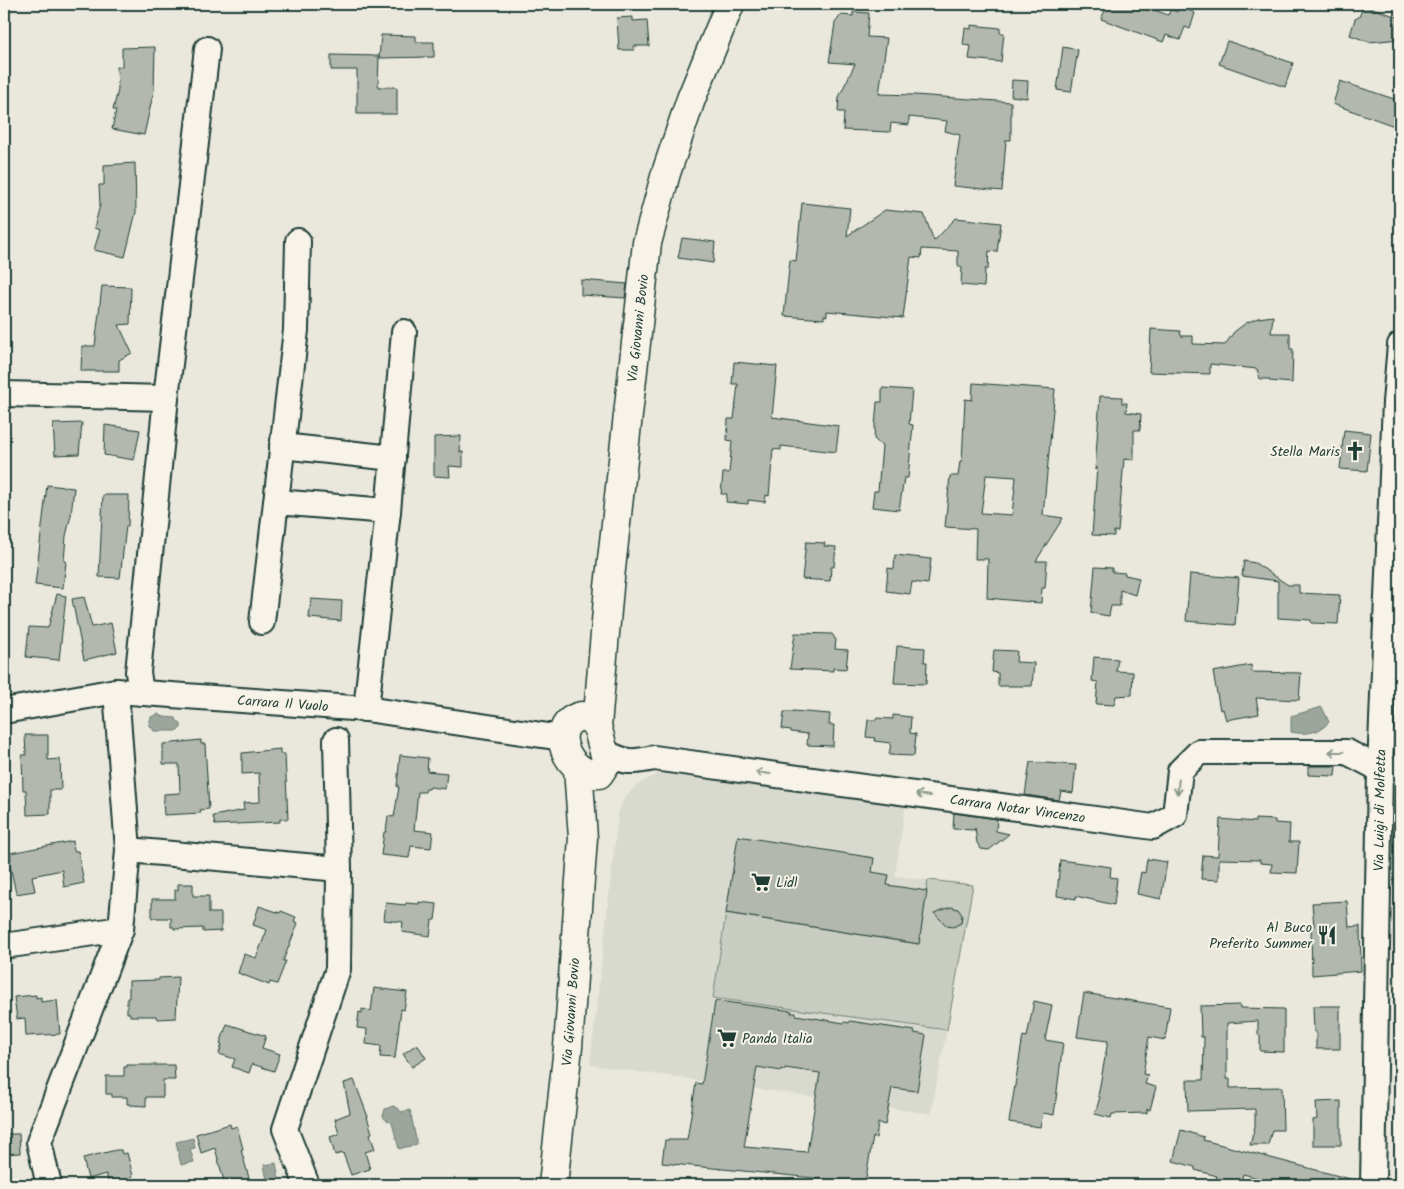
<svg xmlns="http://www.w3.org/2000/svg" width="1404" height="1189" viewBox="0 0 1404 1189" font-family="Kalam,sans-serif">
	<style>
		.built { fill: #d9dacf }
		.green { fill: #c8ccc1; stroke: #74847a }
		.water { fill: #9ca69c; stroke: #6a7c72 }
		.building { fill: #b2b8ae; stroke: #1f3d34; fill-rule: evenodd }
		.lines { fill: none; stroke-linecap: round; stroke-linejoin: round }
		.minor-casing { stroke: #1f3d34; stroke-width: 28 }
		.major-casing { stroke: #1f3d34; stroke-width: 31 }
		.minor { stroke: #f7f3e8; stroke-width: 24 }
		.major { stroke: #f7f3e8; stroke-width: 28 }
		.oneway { stroke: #8b988e }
		.labels { text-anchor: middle; stroke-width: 4; stroke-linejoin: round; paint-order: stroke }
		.street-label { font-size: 14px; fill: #1f3d34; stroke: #f7f3e8 }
		.poi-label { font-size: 14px; fill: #1f3d34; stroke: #f7f3e8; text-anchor: end }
	</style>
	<rect width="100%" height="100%" fill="#eae8dd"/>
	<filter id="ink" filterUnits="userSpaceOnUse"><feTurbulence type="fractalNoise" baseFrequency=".02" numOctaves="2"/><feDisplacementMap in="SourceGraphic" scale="10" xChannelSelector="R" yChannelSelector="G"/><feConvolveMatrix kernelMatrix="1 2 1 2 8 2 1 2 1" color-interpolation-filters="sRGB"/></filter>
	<g filter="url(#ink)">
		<polygon class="built" points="661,772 906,803 895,876 928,880 919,944 726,913 713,998 947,1030 931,1114 590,1065 618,814 624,798 637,785"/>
		<polygon class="green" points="928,880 973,885 947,1030 713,998 726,913 918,944"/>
		<g class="water">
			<path d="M1322 707 1329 722C1320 733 1305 735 1291 732V716Z"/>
			<polygon points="158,714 164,717 176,718 177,721 181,724 181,728 175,731 154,731 149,724 151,717"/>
			<polygon points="393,1106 398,1108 401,1112 410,1110 417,1144 399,1149 392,1123 385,1119 383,1116 385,1109"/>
			<polygon points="193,1138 195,1148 190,1149 194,1162 181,1165 176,1142"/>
			<polygon points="276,1163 280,1185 268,1185 264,1165"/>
		</g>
		<g class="building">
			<polygon points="1108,4 1138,4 1168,15 1171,9 1177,12 1180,6 1195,13 1190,29 1185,27 1180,40 1166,35 1163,42 1101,19"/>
			<polygon points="1364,5 1400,18 1400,39 1369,42 1350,35 1355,19 1359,17"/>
			<polygon points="853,12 869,13 867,37 887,38 879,94 915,95 1011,102 1011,140 1006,140 1002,191 953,186 960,135 945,131 947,121 909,117 909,125 891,123 890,132 843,130 844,112 838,112 839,97 855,64 829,62 835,23 841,15 853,16"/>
			<polygon points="633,17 633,21 647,20 649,46 634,46 634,50 619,50 617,18"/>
			<polygon points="971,25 1000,28 1000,33 1004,33 1001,62 969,59 971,46 963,45 965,28 971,29"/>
			<polygon points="381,35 416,36 416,42 434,42 434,57 379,58"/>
			<polygon points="1227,41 1293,63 1285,87 1219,64"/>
			<polygon points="155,47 154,90 144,135 112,129 116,110 113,110 118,90 117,67 122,67 122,48"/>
			<polygon points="1063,47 1078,50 1071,92 1057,90"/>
			<polygon points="331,55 379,56 378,87 397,87 397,114 357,114 357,70 331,70"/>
			<polygon points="1012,80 1028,81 1027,98 1011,96"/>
			<polygon points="1340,81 1400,101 1400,128 1333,104"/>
			<polygon points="135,163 136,212 125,257 94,250 100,230 94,228 100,205 99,185 104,185 104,165"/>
			<polygon points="802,203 850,208 847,236 885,210 924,214 934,241 956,218 1001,223 997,252 989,251 988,269 985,269 984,287 961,285 962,267 958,266 958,251 922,249 921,258 911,257 903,318 827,311 827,316 824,315 824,319 784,316 790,260 796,261"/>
			<polygon points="682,238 715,242 713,263 678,258"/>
			<polygon points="581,280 627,284 625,298 581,295"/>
			<polygon points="102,286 131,287 130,324 119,325 132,353 119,360 119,371 81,371 82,346 95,346"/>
			<polygon points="1273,316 1271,333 1290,333 1290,349 1293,349 1292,383 1269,381 1269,379 1260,379 1257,369 1210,364 1210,374 1149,372 1151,329 1180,331 1181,336 1193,336 1193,344 1225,345 1234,332 1246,323 1258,318"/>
			<polygon points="734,362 777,366 772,417 839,426 836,452 781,446 781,450 773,449 769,496 766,495 765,502 748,500 748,504 726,502 727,494 721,494 723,473 729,473 732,441 727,440 728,419 734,419 738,384 732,384"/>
			<path d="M973 383 1055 389 1043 515 1063 518 1036 561H1047L1045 588H1042L1041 603 987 598 988 559H975L976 529 945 527 950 476H958L960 461H962L965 399 972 400ZM986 475 1016 477 1012 515 981 513Z"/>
			<polygon points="882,388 912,390 909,424 913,425 908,478 904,478 899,510 872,507 874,491 878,491 882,446 874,439 877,402 882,402"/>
			<polygon points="1100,396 1122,397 1122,403 1127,403 1126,412 1141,414 1140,430 1134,430 1134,460 1124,459 1118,532 1114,531 1114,536 1092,535 1097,467 1095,470"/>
			<polygon points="82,423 79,454 55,455 53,424"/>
			<polygon points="105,425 140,430 134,460 104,455"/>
			<polygon points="1344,430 1371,433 1367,471 1340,469"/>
			<polygon points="461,436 460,452 463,452 463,467 449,466 450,477 434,476 434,437"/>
			<polygon points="47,485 74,488 71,515 66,536 64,561 66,562 63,588 35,585"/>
			<polygon points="103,495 129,495 128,526 126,526 120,578 99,577"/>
			<polygon points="806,542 825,543 824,546 836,547 834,567 831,567 830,581 802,579"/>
			<polygon points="895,555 931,559 928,584 912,582 910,594 886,591 888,568 894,569"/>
			<polygon points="1244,561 1255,563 1288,585 1299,585 1299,593 1340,595 1338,624 1311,623 1311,620 1278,618 1278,581 1242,576"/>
			<polygon points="1095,567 1112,568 1112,572 1125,573 1125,575 1139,578 1135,595 1120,590 1120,606 1111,606 1109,616 1091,613"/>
			<polygon points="1190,574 1239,578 1235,625 1186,621"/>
			<polygon points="57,594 66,596 59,660 26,657 29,627 48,628"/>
			<polygon points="84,597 92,627 111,623 117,652 84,660 72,599"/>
			<polygon points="311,599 342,601 341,621 309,618"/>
			<polygon points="795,633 832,634 836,640 835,649 848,650 846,669 833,668 833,671 790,669"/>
			<polygon points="897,646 925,648 924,662 927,662 926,684 894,683"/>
			<polygon points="994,650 1017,651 1016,662 1034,663 1032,686 998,686 998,673 992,672"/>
			<polygon points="1094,657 1118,659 1116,671 1133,672 1132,695 1116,696 1114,705 1096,704 1098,682 1092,681"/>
			<polygon points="1251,665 1252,672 1301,673 1299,700 1256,698 1259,714 1226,720 1223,709 1220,710 1213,672"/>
			<polygon points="793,711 830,714 829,725 834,725 833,746 807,745 808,734 791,732 791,730 782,729 784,712 793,712"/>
			<polygon points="893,715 911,717 910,733 916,734 914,756 889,755 891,743 874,741 875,738 866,737 868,720 876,720 876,718 893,719"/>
			<polygon points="25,735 48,735 48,760 60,759 61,790 50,790 50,814 27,815 26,790 23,790 22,755 26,755"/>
			<polygon points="201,740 201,744 205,744 209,809 200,810 201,813 164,815 163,801 164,801 164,794 180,793 179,764 163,764 163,744"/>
			<polygon points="280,749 280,754 285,754 288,819 280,819 280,822 215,825 213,816 244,810 243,803 260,802 259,773 242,774 242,753"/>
			<polygon points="400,755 428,758 427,771 447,773 445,789 430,787 429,789 426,789 425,792 418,792 414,830 433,832 431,848 411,846 409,858 381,855 384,832 386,832 388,816 394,817 399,787 397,787"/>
			<polygon points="1030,762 1076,765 1073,793 1061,791 1059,800 1025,795"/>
			<polygon points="1308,766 1336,766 1335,776 1308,775"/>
			<polygon points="954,813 997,819 996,831 1009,834 989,850 981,849 977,843 975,828 975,830 953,829"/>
			<polygon points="1220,819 1255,822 1255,819 1275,820 1275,823 1290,824 1289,842 1299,842 1297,873 1271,872 1272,864 1260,863 1260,860 1219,859 1219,880 1201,879 1203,855 1218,856"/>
			<polygon points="738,836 874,858 872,872 889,875 887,885 927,891 919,944 726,913"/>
			<polygon points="73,841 74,851 78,851 84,883 64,887 62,870 32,876 35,891 16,894 9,860 11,860 10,853"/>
			<polygon points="1147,859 1167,862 1161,899 1137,894 1141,872 1145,873"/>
			<polygon points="1060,860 1111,867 1110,877 1117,878 1114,905 1076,896 1076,899 1057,896"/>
			<polygon points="178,884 193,884 193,896 209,896 209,913 221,913 221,931 203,932 203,928 174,929 174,927 171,927 171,918 152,918 152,899 175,899 175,890 178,890"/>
			<polygon points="1347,901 1349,927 1360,926 1361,971 1312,975 1311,927 1314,926 1312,903"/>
			<polygon points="419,902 437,904 435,920 432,920 430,936 402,932 403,922 384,920 386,903 405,905 406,903 419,904"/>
			<polygon points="259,906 280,913 281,911 296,917 294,921 298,923 283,961 286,961 277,984 270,982 269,985 238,973 244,954 256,958 267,930 253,925"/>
			<polygon points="951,907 958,909 962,915 961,923 953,927 947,926 934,913"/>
			<polygon points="178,977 176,1018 157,1019 156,1016 130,1016 130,1013 127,1013 127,998 129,998 129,981 159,980 159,978"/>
			<polygon points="374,988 407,992 404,1010 401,1009 395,1058 380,1057 381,1046 366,1044 367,1029 357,1028 359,1012 362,1013 362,1009 371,1011"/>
			<polygon points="1084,993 1170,1007 1165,1040 1149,1037 1143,1074 1148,1075 1145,1084 1156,1087 1150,1110 1147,1109 1147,1113 1112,1114 1111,1118 1095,1114 1100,1097 1098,1096 1108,1041 1077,1037"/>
			<polygon points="36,995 36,998 41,997 41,1002 57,1000 60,1034 26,1036 25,1018 17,1019 14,997"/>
			<path d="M718 1001 792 1011 791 1013H796V1015L844 1023 845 1022 849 1023 850 1021 915 1031 914 1033 926 1035 917 1091 892 1088 885 1125 878 1123 876 1138 873 1137 865 1183 662 1163 665 1140H687L696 1083 702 1084 715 1002ZM757 1067 781 1071V1069L784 1070 785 1068 820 1073 807 1152 744 1147Z"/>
			<polygon points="1034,1001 1052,1005 1045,1040 1063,1043 1054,1115 1043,1113 1040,1127 1009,1122 1023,1036 1027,1037"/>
			<polygon points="1240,1005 1240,1008 1284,1009 1284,1052 1260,1051 1260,1035 1258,1035 1258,1021 1227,1023 1227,1079 1230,1079 1230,1088 1282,1087 1283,1130 1272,1130 1268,1145 1250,1145 1255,1126 1255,1109 1188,1111 1187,1080 1203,1080 1204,1037 1201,1037 1200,1006"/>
			<polygon points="1313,1006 1340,1006 1340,1049 1316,1049 1316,1032 1314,1032"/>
			<polygon points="227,1024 266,1036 262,1048 280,1054 274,1071 252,1064 249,1073 232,1067 235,1059 219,1054 222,1044 220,1044"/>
			<polygon points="417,1044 426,1058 412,1067 403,1054"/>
			<polygon points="127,1065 174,1065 175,1080 163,1080 163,1097 146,1097 146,1106 130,1105 130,1104 127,1104 127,1097 112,1097 112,1094 106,1094 106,1076 124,1076 124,1067 127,1067"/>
			<polygon points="354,1080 368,1117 367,1117 372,1133 370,1134 375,1149 365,1152 370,1169 351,1175 343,1153 335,1155 330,1137 339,1134 335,1119 350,1113 344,1083"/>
			<polygon points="1341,1101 1341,1145 1313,1145 1313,1120 1317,1119 1316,1102"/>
			<polygon points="230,1124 231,1128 237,1126 243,1149 241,1150 251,1185 225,1185 215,1148 201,1153 196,1134"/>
			<polygon points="1181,1130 1204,1137 1203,1140 1354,1180 1353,1185 1271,1185 1272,1182 1243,1174 1240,1185 1216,1179 1217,1176 1195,1170 1195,1167 1173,1161"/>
			<polygon points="4,1134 19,1134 20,1153 4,1154"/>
			<polygon points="116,1150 121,1150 122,1154 127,1153 133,1176 130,1177 131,1178 112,1185 109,1185 106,1174 88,1179 83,1158"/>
		</g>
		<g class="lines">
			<defs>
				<g id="minor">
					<polyline points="4,394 166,398"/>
					<polyline points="282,446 393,458"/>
					<polyline points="276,502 388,511"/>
					<polyline points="262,622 296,330 298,241"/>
					<polyline points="116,691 128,850 121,929"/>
					<polyline points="141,693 138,672 166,398 207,49"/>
					<polyline points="366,709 388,511 404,332"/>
					<path id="s1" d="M4 711 116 691 366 709 562 738"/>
					<path id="s2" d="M604 752C627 763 630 763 654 758L1153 827 1175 815 1180 771 1199 752H1347L1380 769 1400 770"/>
					<polyline points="128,850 339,869"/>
					<polyline points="4,946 121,929 39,1142 49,1185"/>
					<polyline points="307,1185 285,1129 338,969 339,869 336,740"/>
					<path id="s3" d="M1373 1185 1380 769 1395 402 1400 345"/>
				</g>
				<g id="major">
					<path d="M582 716 588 717 597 726 606 759 605 765 599 774C569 778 544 724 582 716Z"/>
					<path id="s4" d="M597 726 609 587 647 243 666 173 691 99 730 4"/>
					<path id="s5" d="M553 1185 568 1047 583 838 578 768"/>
				</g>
			</defs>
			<use href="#minor" class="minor-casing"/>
			<use href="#major" class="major-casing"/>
			<use href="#minor" class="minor"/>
			<use href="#major" class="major"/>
		</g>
		<defs><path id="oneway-shaft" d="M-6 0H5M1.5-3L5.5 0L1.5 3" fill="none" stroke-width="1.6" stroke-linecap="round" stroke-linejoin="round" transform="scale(1.25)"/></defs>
		<g class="oneway">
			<use href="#oneway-shaft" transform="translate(1336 752) rotate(180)"/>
			<use href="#oneway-shaft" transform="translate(763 773) rotate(-172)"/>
			<use href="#oneway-shaft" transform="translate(1178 787) rotate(96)"/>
			<use href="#oneway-shaft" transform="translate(923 795) rotate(-172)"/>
		</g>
	</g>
	<defs>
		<symbol id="church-bare" viewBox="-9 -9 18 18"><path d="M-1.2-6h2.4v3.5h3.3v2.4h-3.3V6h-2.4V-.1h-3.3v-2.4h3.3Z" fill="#1f3d34" stroke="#f7f3e8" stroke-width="2.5" paint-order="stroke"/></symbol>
		<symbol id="supermarket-bare" viewBox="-9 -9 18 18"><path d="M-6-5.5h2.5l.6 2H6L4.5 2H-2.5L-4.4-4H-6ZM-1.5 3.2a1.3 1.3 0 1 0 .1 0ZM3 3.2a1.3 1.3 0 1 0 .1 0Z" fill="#1f3d34" stroke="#f7f3e8" stroke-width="2.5" paint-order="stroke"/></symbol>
		<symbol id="restaurant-bare" viewBox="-9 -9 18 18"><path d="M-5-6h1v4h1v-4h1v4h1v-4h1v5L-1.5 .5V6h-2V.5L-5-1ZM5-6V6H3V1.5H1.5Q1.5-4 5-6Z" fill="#1f3d34" stroke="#f7f3e8" stroke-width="2.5" paint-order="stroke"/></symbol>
	</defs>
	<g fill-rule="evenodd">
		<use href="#church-bare" x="1341" y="437" width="28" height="28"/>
		<use href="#supermarket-bare" x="747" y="868" width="28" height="28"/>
		<use href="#restaurant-bare" x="1313" y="921" width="28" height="28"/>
		<use href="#supermarket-bare" x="713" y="1024" width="28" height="28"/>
	</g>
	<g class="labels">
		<g class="street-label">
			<text dy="5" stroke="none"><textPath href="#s4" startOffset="400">Via Giovanni Bovio</textPath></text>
			<text dy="5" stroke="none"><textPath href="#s1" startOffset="281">Carrara Il Vuolo</textPath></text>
			<text dy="5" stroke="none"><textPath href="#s2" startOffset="419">Carrara Notar Vincenzo</textPath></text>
			<text dy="5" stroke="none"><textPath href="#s3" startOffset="375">Via Luigi di Molfetta</textPath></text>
			<text dy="5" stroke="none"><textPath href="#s5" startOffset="174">Via Giovanni Bovio</textPath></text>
		</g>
		<g class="poi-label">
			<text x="1340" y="456">Stella Maris</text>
			<text x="776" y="887" text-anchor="start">Lidl</text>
			<text x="1312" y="932">Al Buco<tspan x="1312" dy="16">Preferito Summer</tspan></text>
			<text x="742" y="1043" text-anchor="start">Panda Italia</text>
		</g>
	</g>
	<rect width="1404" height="1189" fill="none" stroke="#f7f3e8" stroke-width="20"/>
	<rect x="10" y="10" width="1384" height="1169" fill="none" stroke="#1f3d34" stroke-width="2" filter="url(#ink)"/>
</svg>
